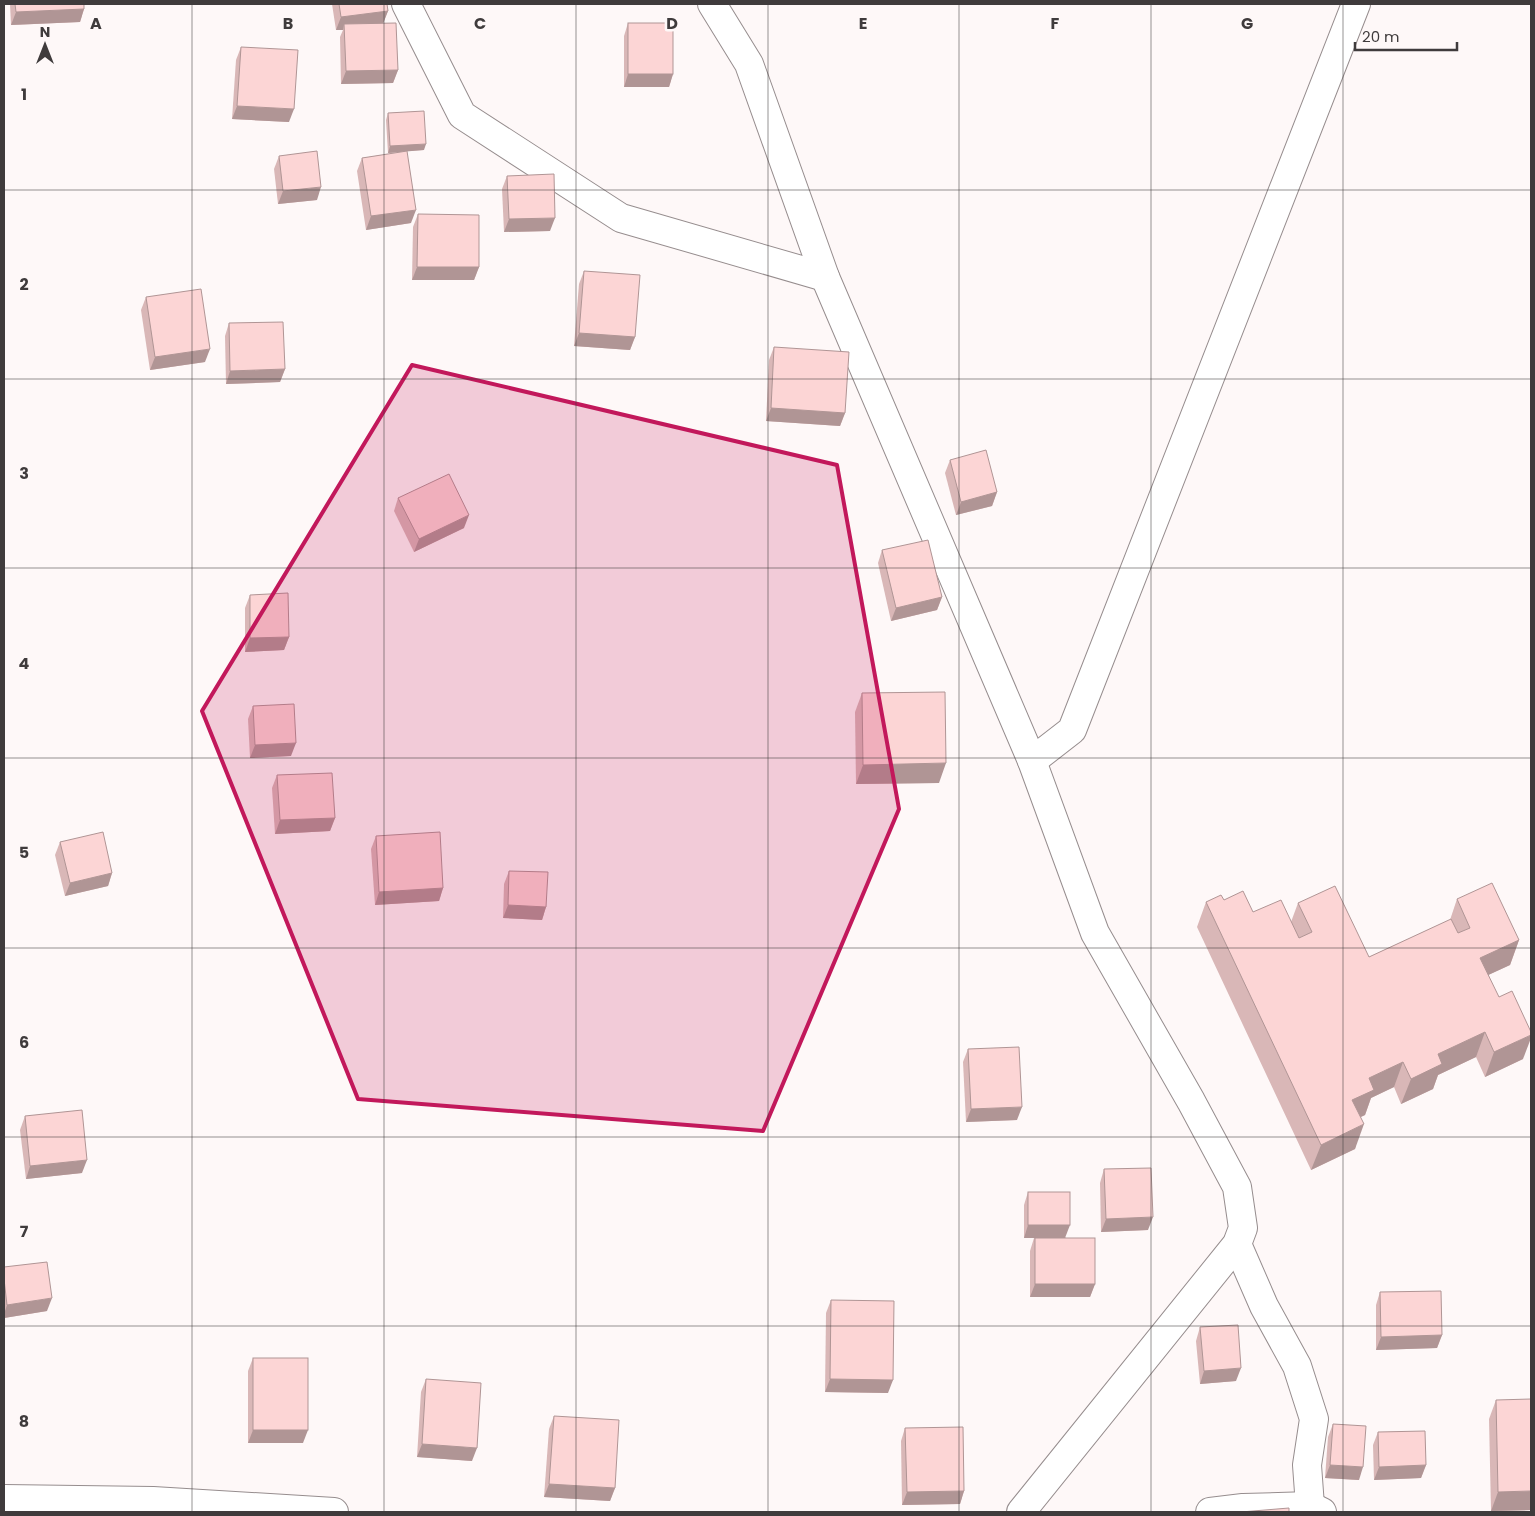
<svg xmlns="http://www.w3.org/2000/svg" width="1535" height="1516" viewBox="0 0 1535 1516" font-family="Poppins,sans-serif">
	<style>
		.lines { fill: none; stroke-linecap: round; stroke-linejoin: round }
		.street-casing { stroke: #968d8e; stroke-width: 30 }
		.street { stroke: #fff; stroke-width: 28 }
		.wall { fill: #d9b7b7 }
		.shaded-wall { fill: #b09595 }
		.building { fill: #fcd5d5; stroke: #b09595 }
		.marked { fill: #c2185b; fill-opacity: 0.2; stroke: #c2185b; stroke-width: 4; stroke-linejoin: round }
		.grid { fill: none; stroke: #3f3b3c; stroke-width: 1; stroke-opacity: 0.55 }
		.grid-label { font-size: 16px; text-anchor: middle; font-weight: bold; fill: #3f3b3c; stroke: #fef8f8; stroke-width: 5; stroke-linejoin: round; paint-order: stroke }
	</style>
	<rect width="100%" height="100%" fill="#fef8f8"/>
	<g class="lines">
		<defs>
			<g id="street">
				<polyline points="406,4 462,115 621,218 825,277"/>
				<polyline points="712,4 749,64 825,277 1032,761 1095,933 1191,1101 1237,1187 1243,1228 1237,1244 1021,1512"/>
				<polyline points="1032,761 1072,730 1356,4"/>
				<polyline points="1237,1244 1264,1306 1297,1366 1314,1419 1307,1465 1310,1506"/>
				<polyline points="4,1499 153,1501 334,1512"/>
				<polyline points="1210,1512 1243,1508 1310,1506 1322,1512"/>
			</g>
		</defs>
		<use href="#street" class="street-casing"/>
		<use href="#street" class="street"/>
	</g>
	<g class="wall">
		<polygon points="10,4 84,4 84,9 80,22 11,25"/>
		<polygon points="332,4 387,4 388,11 383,23 398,70 393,83 341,84 340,37 343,30 336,30"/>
		<polygon points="628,23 673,74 669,87 624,87 624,36"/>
		<polygon points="241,47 289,122 232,119 236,60"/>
		<polygon points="388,113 424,150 407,151 411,223 366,230 357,171 362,158 402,152 388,153 386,120"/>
		<polygon points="279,156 317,200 278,204 274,169"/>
		<polygon points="507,176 550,231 504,232 502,189"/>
		<polygon points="418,214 479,267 474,280 412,280 413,227"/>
		<polygon points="584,271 635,337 630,350 574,346 579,284"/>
		<polygon points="146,297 205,362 150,370 141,310"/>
		<polygon points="229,323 285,369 280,382 226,384 225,336"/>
		<polygon points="774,347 845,413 840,426 766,421 769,360"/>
		<polygon points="950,460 997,492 992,506 956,515 945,473"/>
		<polygon points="398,498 464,528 414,552 394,511"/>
		<polygon points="882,550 942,597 937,610 891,621 878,563"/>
		<polygon points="250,595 289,637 284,650 245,652 245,608"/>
		<polygon points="862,693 939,783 856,784 855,712"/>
		<polygon points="253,706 291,756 250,758 248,719"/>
		<polygon points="277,775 335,818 330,831 275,834 272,788"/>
		<polygon points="376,836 443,888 439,901 375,905 371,849"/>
		<polygon points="60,842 112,873 108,886 65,896 55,855"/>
		<polygon points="509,871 546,907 542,920 503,918 504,884"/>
		<polygon points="1457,899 1519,940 1510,965 1488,975 1523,1059 1485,1077 1476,1057 1438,1075 1433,1089 1401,1104 1394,1087 1371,1098 1365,1115 1361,1117 1355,1149 1311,1170 1197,927 1206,902 1224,900 1253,912 1291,922 1298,903 1369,957 1450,920"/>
		<polygon points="968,1049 1017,1120 966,1122 963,1062"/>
		<polygon points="25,1116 82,1173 26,1179 20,1130"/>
		<polygon points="1104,1169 1148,1230 1101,1232 1100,1183"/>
		<polygon points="1028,1192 1066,1238 1095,1284 1090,1297 1030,1297 1030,1251 1034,1238 1024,1238 1024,1205"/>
		<polygon points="4,1267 47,1311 4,1318"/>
		<polygon points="1380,1292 1442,1335 1437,1348 1376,1350 1376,1305"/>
		<polygon points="831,1300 888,1393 825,1392 826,1313"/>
		<polygon points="1200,1327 1236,1381 1200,1384 1196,1341"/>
		<polygon points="253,1358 303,1443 248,1443 248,1371"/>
		<polygon points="426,1379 472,1461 417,1457 421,1392"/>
		<polygon points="1496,1400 1531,1510 1491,1511 1489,1419"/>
		<polygon points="554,1416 615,1488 610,1501 544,1497 549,1429"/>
		<polygon points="1333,1424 1359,1480 1325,1478 1328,1437"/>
		<polygon points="905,1428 964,1491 960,1504 902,1505 901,1441"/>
		<polygon points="1378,1432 1426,1465 1421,1478 1374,1480 1373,1445"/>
	</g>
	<g class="shaded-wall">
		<polygon points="84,9 80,22 11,25 16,12"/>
		<polygon points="388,11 383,24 344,24 343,30 336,30 341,17"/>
		<polygon points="398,70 393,83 341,84 346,71"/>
		<polygon points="628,74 673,74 669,87 624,87"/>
		<polygon points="237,106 294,109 289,122 232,119"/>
		<polygon points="426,144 424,150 388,153 390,146"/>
		<polygon points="321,187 317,200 278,204 283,191"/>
		<polygon points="416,210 411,223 366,230 371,216"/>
		<polygon points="555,218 550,231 504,232 509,219"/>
		<polygon points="417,267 479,267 474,280 412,280"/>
		<polygon points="579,333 635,337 630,350 574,346"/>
		<polygon points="210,349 205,362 150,370 155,357"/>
		<polygon points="285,369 280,382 226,384 230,371"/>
		<polygon points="771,408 845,413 840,426 766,421"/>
		<polygon points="997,492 992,506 956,515 961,502"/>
		<polygon points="469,515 464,528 414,552 419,539"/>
		<polygon points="942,597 937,610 891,621 896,608"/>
		<polygon points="289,637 284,650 245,652 250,638"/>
		<polygon points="296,743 291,756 250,758 255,745"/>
		<polygon points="946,763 939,783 856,784 863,765"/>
		<polygon points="335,818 330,831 275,834 280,820"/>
		<polygon points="112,873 108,886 65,896 70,883"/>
		<polygon points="443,888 439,901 375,905 379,892"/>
		<polygon points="508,905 546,907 542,920 503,918"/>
		<polygon points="1519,940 1510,965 1471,983 1480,958"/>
		<polygon points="1485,1032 1476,1057 1438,1075 1433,1089 1401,1104 1411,1079 1438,1054"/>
		<polygon points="1531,1035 1531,1038 1523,1059 1485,1077 1494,1052"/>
		<polygon points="1403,1062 1394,1087 1371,1098 1365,1115 1343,1125 1352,1100 1369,1078"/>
		<polygon points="1022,1107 1017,1120 966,1122 971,1109"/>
		<polygon points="1364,1124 1355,1149 1311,1170 1321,1145"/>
		<polygon points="87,1160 82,1173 26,1179 30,1166"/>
		<polygon points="1153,1217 1148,1230 1101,1232 1106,1219"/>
		<polygon points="1028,1225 1070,1225 1065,1238 1024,1238"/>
		<polygon points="1035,1284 1095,1284 1090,1297 1030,1297"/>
		<polygon points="52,1298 47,1311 4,1318 4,1314 7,1305"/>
		<polygon points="1442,1335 1437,1348 1376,1350 1381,1337"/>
		<polygon points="1241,1368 1236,1381 1200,1384 1204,1371"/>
		<polygon points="830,1379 893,1380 888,1393 825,1392"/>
		<polygon points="253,1430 308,1430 303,1443 248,1443"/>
		<polygon points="422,1444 477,1448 472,1461 417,1457"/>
		<polygon points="1330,1465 1363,1467 1359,1480 1325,1478"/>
		<polygon points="1426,1465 1421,1478 1374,1480 1379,1467"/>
		<polygon points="549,1484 615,1488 610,1501 544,1497"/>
		<polygon points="964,1491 960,1504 902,1505 907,1492"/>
		<polygon points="1531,1491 1531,1510 1491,1511 1498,1492"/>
	</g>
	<g class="building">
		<polygon points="15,4 84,4 84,9 16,12"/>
		<polygon points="339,4 387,4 388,11 341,17"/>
		<polygon points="396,23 398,70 346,71 344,24"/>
		<rect x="628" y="23" width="45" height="51"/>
		<polygon points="241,47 298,50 294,109 237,106"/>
		<polygon points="424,111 426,144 390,146 388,113"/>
		<polygon points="317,151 321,187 283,191 279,156"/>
		<polygon points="407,151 416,210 371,216 362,158"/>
		<polygon points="554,174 555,218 509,219 507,176"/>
		<polygon points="418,214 479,215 479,267 417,267"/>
		<polygon points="584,271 640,275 635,337 579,333"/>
		<polygon points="201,289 210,349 155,357 146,297"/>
		<polygon points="283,322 285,369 230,371 229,323"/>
		<polygon points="774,347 849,352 845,413 771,408"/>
		<polygon points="986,450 997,492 961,502 950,460"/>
		<polygon points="449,474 469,515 419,539 398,498"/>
		<polygon points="928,540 942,597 896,608 882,550"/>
		<polygon points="288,593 289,637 250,638 250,595"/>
		<polygon points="945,692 946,763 863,765 862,693"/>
		<polygon points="294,704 296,743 255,745 253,706"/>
		<polygon points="332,773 335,818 280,820 277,775"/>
		<polygon points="103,832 112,873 70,883 60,842"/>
		<polygon points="440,832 443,888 379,892 376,836"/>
		<polygon points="509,871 548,872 546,907 508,905"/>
		<polygon points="1492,883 1519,940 1480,958 1499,997 1512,991 1531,1032 1531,1035 1494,1052 1485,1032 1438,1054 1442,1064 1411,1079 1403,1062 1369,1078 1374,1090 1352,1100 1364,1124 1321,1145 1206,902 1221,895 1224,900 1243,891 1253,912 1281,900 1299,938 1312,932 1298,903 1335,886 1369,957 1451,919 1458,933 1470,928 1457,899"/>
		<polygon points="1019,1047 1022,1107 971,1109 968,1049"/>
		<polygon points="82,1110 87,1160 30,1166 25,1116"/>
		<polygon points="1151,1168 1153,1217 1106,1219 1104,1169"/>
		<rect x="1028" y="1192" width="42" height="33"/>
		<rect x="1035" y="1238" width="60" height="46"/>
		<polygon points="47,1262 52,1298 7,1305 4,1279 4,1267"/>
		<polygon points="1441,1291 1442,1335 1381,1337 1380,1292"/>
		<polygon points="831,1300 894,1301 893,1380 830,1379"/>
		<polygon points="1238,1325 1241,1368 1204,1371 1200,1327"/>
		<rect x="253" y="1358" width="55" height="72"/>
		<polygon points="426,1379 481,1383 477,1448 422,1444"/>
		<polygon points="1531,1399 1531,1491 1498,1492 1496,1400"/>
		<polygon points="554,1416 619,1420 615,1488 549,1484"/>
		<polygon points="1333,1424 1366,1426 1363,1467 1330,1465"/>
		<polygon points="963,1427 964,1491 907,1492 905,1428"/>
		<polygon points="1425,1431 1426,1465 1379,1467 1378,1432"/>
		<polygon points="1289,1508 1289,1512 1241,1512"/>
	</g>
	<path class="marked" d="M412 365 837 465 899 809 763 1131 358 1099 202 711Z"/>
	<path class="grid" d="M192 4V1512M384 4V1512M576 4V1512M768 4V1512M959 4V1512M1151 4V1512M1343 4V1512M4 190H1531M4 379H1531M4 568H1531M4 758H1531M4 948H1531M4 1137H1531M4 1326H1531"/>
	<g class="grid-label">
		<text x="96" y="29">A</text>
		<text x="288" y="29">B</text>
		<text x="480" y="29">C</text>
		<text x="672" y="29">D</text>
		<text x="863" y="29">E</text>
		<text x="1055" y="29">F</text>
		<text x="1247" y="29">G</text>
		<text x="24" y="100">1</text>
		<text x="24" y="290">2</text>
		<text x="24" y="479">3</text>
		<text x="24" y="669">4</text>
		<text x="24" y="858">5</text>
		<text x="24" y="1048">6</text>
		<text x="24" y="1237">7</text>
		<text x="24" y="1427">8</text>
	</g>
	<rect width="1535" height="1516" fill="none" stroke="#3f3b3c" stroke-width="10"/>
	<g transform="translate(45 45)" stroke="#fef8f8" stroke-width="4" paint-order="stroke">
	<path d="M0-4L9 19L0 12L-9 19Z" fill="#3f3b3c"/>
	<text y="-8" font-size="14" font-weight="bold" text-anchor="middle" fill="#3f3b3c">N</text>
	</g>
	<path d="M1355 42v8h102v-8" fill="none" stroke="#3f3b3c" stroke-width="2.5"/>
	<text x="1362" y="42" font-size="15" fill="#3f3b3c" stroke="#fef8f8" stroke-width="4" paint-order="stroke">20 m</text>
</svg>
